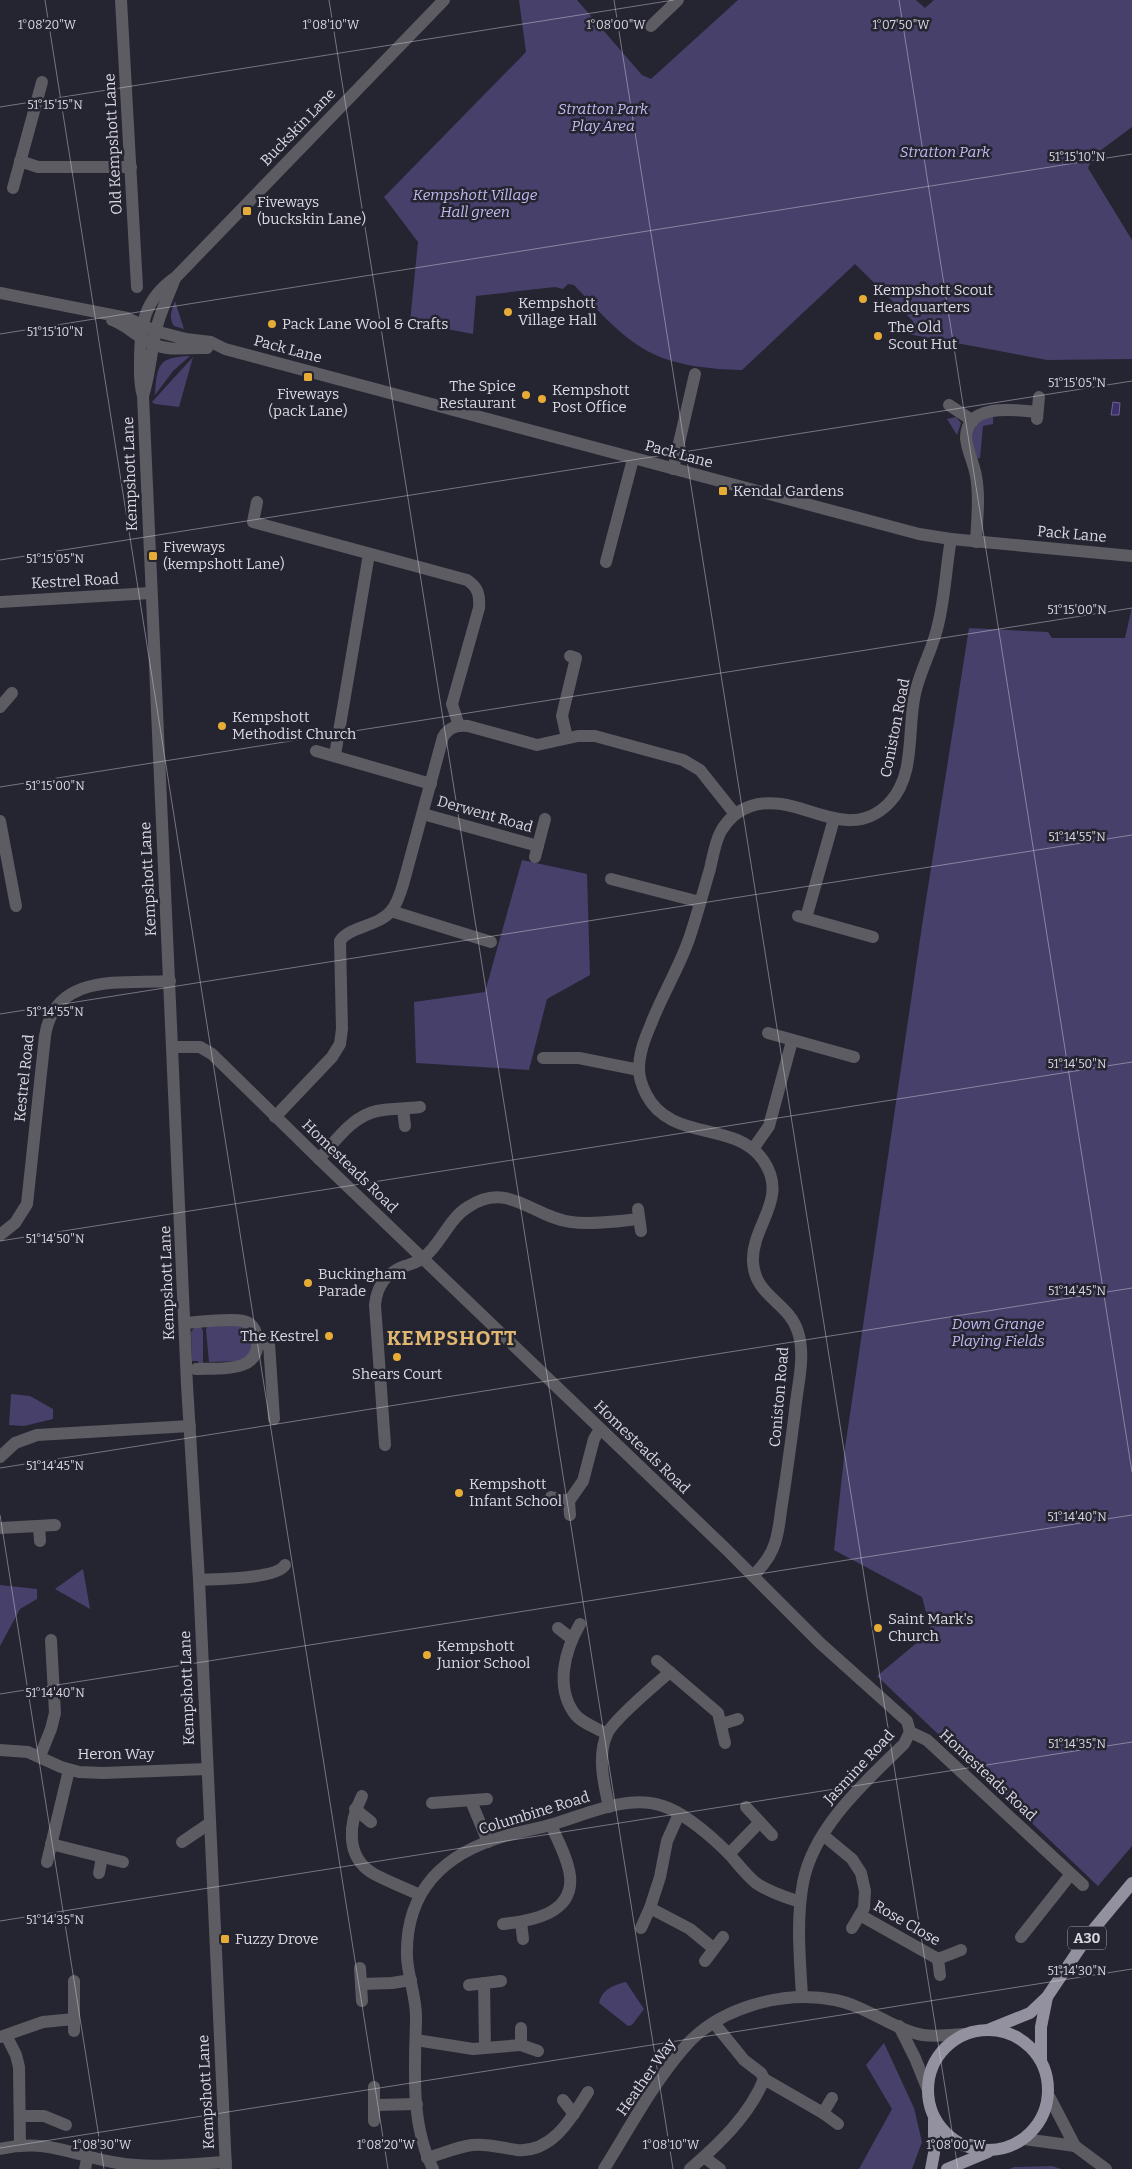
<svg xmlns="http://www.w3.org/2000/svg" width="1132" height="2169" viewBox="0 0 1132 2169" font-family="Bitter,serif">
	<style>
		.green { fill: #47406b }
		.water { fill: #3d316b; stroke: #6c638e }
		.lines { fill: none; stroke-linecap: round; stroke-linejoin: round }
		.minor { stroke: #5c5c62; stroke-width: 12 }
		.major { stroke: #93919f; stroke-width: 12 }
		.ticks { fill: none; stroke: #d9d8e1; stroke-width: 1; stroke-opacity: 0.45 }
		.poi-dot { fill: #e7ac36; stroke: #252431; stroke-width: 2 }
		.labels { text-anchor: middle; stroke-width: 5; stroke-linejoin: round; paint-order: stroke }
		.shield { fill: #252431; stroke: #a3a2ac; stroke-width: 1 }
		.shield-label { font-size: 14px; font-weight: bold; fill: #d9d8e1 }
		.park-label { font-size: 15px; font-style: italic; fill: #c1baf0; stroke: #252431 }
		.street-label { font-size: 15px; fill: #d9d8e1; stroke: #252431 }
		.poi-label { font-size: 15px; fill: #d9d8e1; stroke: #252431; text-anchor: start }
		.district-label { font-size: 20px; font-weight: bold; letter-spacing: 1px; fill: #e0b771; stroke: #252431 }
		.ticks-label { font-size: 12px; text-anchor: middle; fill: #d9d8e1; stroke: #252431; stroke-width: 5; stroke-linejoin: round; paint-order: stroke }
	</style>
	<rect width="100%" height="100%" fill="#252431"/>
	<g class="green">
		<path d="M519 0H577L642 75 651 79 738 0H916L925 8 934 0H1132V127L1093 156 1088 168 1132 240V359L1047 360 908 334 913 321 855 264 742 370C708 369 672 366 642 348 616 332 595 307 574 285L568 284 563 289 555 287 476 296 473 334 410 322 418 242 384 197 526 52Z"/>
		<path d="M175 301 184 329 174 326C168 317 172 310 175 301Z"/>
		<path d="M190 356 173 371 155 395C157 365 158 357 190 356Z"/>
		<polygon points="193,357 179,407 155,404 152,402"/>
		<path d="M993 413V424L983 426 980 458 973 459C969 429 965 429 993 413Z"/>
		<polygon points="956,417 961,423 957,435 947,419"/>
		<polygon points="1132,607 1132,1846 1098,1886 877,1676 931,1631 922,1597 834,1550 845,1448 923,919 969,628 1048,632 1052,638 1125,638"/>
		<polygon points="522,860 587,874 590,975 547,999 529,1070 416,1063 414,1002 485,992"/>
		<polygon points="238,1324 250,1330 252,1352 240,1361 209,1362 206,1330 207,1326"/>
		<polygon points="201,1326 203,1331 203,1366 199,1365 198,1361 192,1361 191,1332 194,1328"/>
		<polygon points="11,1394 30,1396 53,1409 53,1419 24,1426 9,1425"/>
		<polygon points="83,1569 90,1609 55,1589"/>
		<polygon points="0,1585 37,1589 37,1599 20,1609 0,1646"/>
		<path d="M626 1982 644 2009 632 2025 628 2026 599 2003C602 1989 614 1985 626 1982Z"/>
		<polygon points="884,2043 914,2108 922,2142 912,2169 859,2169 892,2109 866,2065"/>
		<polygon points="1052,2166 1061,2169 1009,2169 1014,2167"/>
	</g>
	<polygon class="water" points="1113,402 1120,403 1119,415 1111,415"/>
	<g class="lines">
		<g class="minor">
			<polyline points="121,0 137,287"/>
			<polyline points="651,26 678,0"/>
			<polyline points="20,161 38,167 131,167"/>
			<polyline points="13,188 42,82"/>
			<polyline points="0,293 127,318 155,331 186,339 211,342 225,349 919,534 951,539 1132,556"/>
			<path d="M112 320C128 326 138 338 153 344 170 352 189 347 207 348"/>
			<path d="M143 396C150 374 151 352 156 330 160 312 169 295 175 278"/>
			<polyline points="949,405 973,421"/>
			<polyline points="1037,419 1039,397"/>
			<polyline points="673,469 695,374"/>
			<path d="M257 502 253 522 467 580C478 587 480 595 479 608L452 704 459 726"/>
			<path d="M976 542C977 520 980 497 976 476 974 463 967 451 966 438 966 402 1016 410 1037 412"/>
			<polyline points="606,562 633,459"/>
			<polyline points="0,602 151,593"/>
			<polyline points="0,707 12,693"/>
			<polyline points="567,738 562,716 576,658 570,656"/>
			<polyline points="316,751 431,784"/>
			<polyline points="335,755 369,554"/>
			<polyline points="423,814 538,846"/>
			<polyline points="0,821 16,906"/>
			<polyline points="535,857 545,819"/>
			<polyline points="611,879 700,902"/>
			<polyline points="391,911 491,942"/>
			<polyline points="798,916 873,937"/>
			<polyline points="806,918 834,819"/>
			<polyline points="768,1033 854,1057"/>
			<polyline points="172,1047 200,1047 212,1054 319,1159 727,1550 820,1643 907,1721 910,1732"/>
			<polyline points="543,1058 579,1058 639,1070"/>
			<polyline points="403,1109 405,1126"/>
			<path d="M275 1117 332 1057 340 1044 342 1029 340 941C349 926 378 927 391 911 398 903 401 891 404 881L443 737C449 727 457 725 468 726L537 745 578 736H595L683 760 700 770 735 814"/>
			<polyline points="753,1149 769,1126 792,1041"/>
			<path d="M319 1159C335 1142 352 1116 377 1111 391 1108 406 1109 420 1107"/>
			<polyline points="638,1209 641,1231"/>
			<path d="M0 1235 15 1223 27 1204 45 1036C55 972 122 984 170 981"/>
			<path d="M185 1323C201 1322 228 1318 243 1321 252 1323 256 1330 257 1338 262 1374 219 1368 196 1369"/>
			<polyline points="257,1344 269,1343 274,1419"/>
			<path d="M385 1445 375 1305C377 1285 386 1273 405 1266 411 1264 418 1262 423 1258 441 1245 448 1219 468 1207 508 1180 532 1217 571 1222 593 1225 617 1221 639 1219"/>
			<polyline points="0,1457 15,1443 37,1435 190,1426"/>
			<polyline points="551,1497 569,1501 570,1515"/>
			<polyline points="569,1501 583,1481 594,1439 600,1429"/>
			<polyline points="39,1526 40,1541"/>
			<polyline points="0,1528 55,1525"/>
			<path d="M753 1576C762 1567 771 1556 775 1543 779 1531 780 1517 782 1504 787 1473 791 1442 795 1411 797 1387 806 1357 798 1332 789 1302 755 1297 753 1262 751 1225 790 1199 763 1160 735 1120 671 1143 646 1094 642 1086 639 1078 639 1069 639 1053 645 1038 651 1024 662 995 679 968 689 939 697 916 703 892 710 869 713 856 715 842 721 831 728 819 739 810 751 806 799 790 847 848 890 802 916 774 907 729 915 694 920 670 933 649 938 625 945 597 946 567 951 539"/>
			<path d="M199 1580C216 1579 277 1579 285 1565"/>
			<path d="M580 1624C565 1650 555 1686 574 1713 581 1723 597 1728 607 1734"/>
			<polyline points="558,1628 572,1639"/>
			<polyline points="657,1661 718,1713 725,1743"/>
			<polyline points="722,1724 738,1719"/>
			<polyline points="910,1732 927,1740 1083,1885"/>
			<polyline points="0,1750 28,1752 61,1767 79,1772 103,1773 207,1769"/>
			<polyline points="40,1756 51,1729 55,1713 51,1640"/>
			<path d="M362 1796C349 1822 344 1857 374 1874 389 1882 405 1888 420 1895"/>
			<polyline points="471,1801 488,1842"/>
			<polyline points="432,1803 487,1799"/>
			<path d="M609 1807C604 1785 597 1756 607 1734 613 1720 656 1684 670 1672"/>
			<polyline points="746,1807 772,1835"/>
			<polyline points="355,1809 371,1822"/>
			<polyline points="823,1835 852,1859 861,1873 865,1891 864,1908 852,1928"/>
			<polyline points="182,1842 210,1823"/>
			<polyline points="51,1844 123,1862"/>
			<polyline points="729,1854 760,1822"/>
			<polyline points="47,1862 69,1770"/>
			<polyline points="99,1873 102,1857"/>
			<polyline points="650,1908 690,1929 713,1948"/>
			<polyline points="860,1915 938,1959"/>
			<polyline points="521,1922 523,1939"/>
			<path d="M503 1924C531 1921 574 1914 570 1876 568 1859 558 1841 551 1825"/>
			<polyline points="641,1928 650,1908 660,1877 667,1841 679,1814"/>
			<polyline points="1021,1937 1071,1874"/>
			<polyline points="705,1961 723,1937"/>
			<polyline points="360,1968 362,2001"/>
			<polyline points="940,1975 938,1959 961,1950"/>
			<polyline points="74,1981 74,2031"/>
			<polyline points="484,1983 485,2048"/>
			<polyline points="361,1984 392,1983 411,1980"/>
			<polyline points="469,1985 501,1981"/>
			<path d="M802 1997C800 1959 796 1921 803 1883 813 1828 866 1781 904 1744L910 1732"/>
			<polyline points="899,2026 915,2058 928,2090"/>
			<polyline points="521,2028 521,2045"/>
			<polyline points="6,2035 16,2055 19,2067 20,2145"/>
			<polyline points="0,2037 43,2022 74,2019"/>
			<polyline points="416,2040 473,2049 521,2045 538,2051"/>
			<polyline points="764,2079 823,2113 838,2124"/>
			<polyline points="374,2087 374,2121"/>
			<polyline points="1050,2098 1075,2146"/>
			<polyline points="563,2100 574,2114"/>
			<polyline points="375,2105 417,2104"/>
			<polyline points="823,2113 832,2098"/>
			<polyline points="20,2116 44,2116 66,2125"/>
			<polyline points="1024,2139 1075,2146 1106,2169"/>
			<path d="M0 2149C49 2138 73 2156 118 2163 153 2169 190 2164 226 2162"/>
			<polyline points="704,2157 720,2169"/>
			<path d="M427 2158C441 2154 457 2147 472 2145 487 2143 502 2148 517 2150 553 2153 572 2117 588 2092"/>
			<polyline points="85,2169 88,2155"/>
			<path d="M226 2169 199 1580 187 1385 143 396C139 383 140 374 140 361 140 325 144 299 176 277L444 0"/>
			<path d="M433 2169C410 2124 415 2069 416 2020 417 1999 408 1978 407 1957 405 1890 445 1853 505 1836 521 1831 538 1829 553 1824 588 1814 627 1794 663 1806 685 1813 714 1839 730 1855 738 1864 746 1875 756 1883 769 1892 785 1897 800 1902"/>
			<path d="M604 2169C629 2129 652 2085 683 2049 718 2007 783 1990 835 2000 867 2006 894 2030 923 2035 936 2037 951 2035 964 2034"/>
			<path d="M690 2169C718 2145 750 2115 764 2079L761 2073 744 2060 714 2023"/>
		</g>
		<g class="major">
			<polyline points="990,2029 1030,2013 1047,1997 1088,1936 1132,1883"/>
			<circle cx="988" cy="2090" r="60"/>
			<polyline points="1041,2061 1041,2027 1047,1997"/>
			<polyline points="931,2169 934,2153 934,2120"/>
			<polyline points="947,2169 988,2152"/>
		</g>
	</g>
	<path class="ticks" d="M45 0 388 2169M329 0 673 2169M614 0 958 2169M899 0 1132 1472M0 107 674 0M0 334 1132 154M0 560 1132 381M0 787 1132 608M0 1014 1132 835M0 1241 1132 1062M0 1468 1132 1288M0 1515 104 2169M0 1694 1132 1515M0 1921 1132 1742M0 2148 1132 1969"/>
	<g class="poi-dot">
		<rect x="242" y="206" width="10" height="10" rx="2.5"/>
		<circle cx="863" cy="299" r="5"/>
		<circle cx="508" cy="312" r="5"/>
		<circle cx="272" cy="324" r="5"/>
		<circle cx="878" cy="336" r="5"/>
		<rect x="303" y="372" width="10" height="10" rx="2.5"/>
		<circle cx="526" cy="395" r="5"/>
		<circle cx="542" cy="399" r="5"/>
		<rect x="718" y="486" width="10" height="10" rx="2.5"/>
		<rect x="148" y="551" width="10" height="10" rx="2.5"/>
		<circle cx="222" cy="726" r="5"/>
		<circle cx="308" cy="1283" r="5"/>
		<circle cx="329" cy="1336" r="5"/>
		<circle cx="397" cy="1357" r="5"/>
		<circle cx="459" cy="1493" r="5"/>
		<circle cx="878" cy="1628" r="5"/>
		<circle cx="427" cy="1655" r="5"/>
		<rect x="220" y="1934" width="10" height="10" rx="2.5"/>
	</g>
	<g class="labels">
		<rect class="shield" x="1068" y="1926.5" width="38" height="23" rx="4"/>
		<g class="shield-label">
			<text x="1087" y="1943">A30</text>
		</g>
		<g class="park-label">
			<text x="603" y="114">Stratton Park<tspan x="603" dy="17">Play Area</tspan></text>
			<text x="945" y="157">Stratton Park</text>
			<text x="475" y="200">Kempshott Village<tspan x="475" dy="17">Hall green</tspan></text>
			<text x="998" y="1329">Down Grange<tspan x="998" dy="17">Playing Fields</tspan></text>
		</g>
		<g class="street-label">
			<text transform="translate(298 127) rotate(-46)" y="5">Buckskin Lane</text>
			<text transform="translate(113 144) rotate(-93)" y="5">Old Kempshott Lane</text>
			<text transform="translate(288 349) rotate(15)" y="5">Pack Lane</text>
			<text transform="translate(679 454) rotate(15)" y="5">Pack Lane</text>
			<text transform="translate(130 474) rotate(-92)" y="5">Kempshott Lane</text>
			<text transform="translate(1072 534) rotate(5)" y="5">Pack Lane</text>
			<text transform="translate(75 581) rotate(-3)" y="5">Kestrel Road</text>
			<text transform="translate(895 728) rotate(-79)" y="5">Coniston Road</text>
			<text transform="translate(485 814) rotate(16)" y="5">Derwent Road</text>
			<text transform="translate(148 879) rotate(-93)" y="5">Kempshott Lane</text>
			<text transform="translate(24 1078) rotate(-84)" y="5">Kestrel Road</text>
			<text transform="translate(350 1166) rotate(44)" y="5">Homesteads Road</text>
			<text transform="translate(167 1283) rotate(-92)" y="5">Kempshott Lane</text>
			<text transform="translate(779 1397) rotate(-85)" y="5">Coniston Road</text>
			<text transform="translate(642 1447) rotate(44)" y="5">Homesteads Road</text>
			<text transform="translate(187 1688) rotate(-92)" y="5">Kempshott Lane</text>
			<text x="116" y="1759">Heron Way</text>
			<text transform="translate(859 1767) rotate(-47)" y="5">Jasmine Road</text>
			<text transform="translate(988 1775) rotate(43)" y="5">Homesteads Road</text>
			<text transform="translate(534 1813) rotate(-17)" y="5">Columbine Road</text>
			<text transform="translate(907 1923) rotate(30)" y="5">Rose Close</text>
			<text transform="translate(646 2077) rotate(-55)" y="5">Heather Way</text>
			<text transform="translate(206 2092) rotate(-93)" y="5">Kempshott Lane</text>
		</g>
		<g class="poi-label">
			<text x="257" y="207">Fiveways<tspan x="257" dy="17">(buckskin Lane)</tspan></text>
			<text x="873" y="295">Kempshott Scout<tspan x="873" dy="17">Headquarters</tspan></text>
			<text x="518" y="308">Kempshott<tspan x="518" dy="17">Village Hall</tspan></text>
			<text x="282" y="329">Pack Lane Wool &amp; Crafts</text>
			<text x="888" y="332">The Old<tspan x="888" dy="17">Scout Hut</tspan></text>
			<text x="516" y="391" text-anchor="end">The Spice<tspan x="516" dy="17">Restaurant</tspan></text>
			<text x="552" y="395">Kempshott<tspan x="552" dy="17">Post Office</tspan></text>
			<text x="308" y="399" text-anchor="middle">Fiveways<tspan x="308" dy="17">(pack Lane)</tspan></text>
			<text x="733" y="496">Kendal Gardens</text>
			<text x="163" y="552">Fiveways<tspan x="163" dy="17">(kempshott Lane)</tspan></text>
			<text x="232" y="722">Kempshott<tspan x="232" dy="17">Methodist Church</tspan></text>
			<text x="318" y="1279">Buckingham<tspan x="318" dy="17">Parade</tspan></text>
			<text x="319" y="1341" text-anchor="end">The Kestrel</text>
			<text x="397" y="1379" text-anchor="middle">Shears Court</text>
			<text x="469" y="1489">Kempshott<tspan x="469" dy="17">Infant School</tspan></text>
			<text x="888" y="1624">Saint Mark's<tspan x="888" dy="17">Church</tspan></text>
			<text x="437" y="1651">Kempshott<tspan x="437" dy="17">Junior School</tspan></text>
			<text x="235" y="1944">Fuzzy Drove</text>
		</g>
		<g class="district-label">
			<text x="452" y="1345">KEMPSHOTT</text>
		</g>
	</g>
	<g class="ticks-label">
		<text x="901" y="29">1°07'50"W</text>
		<text x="47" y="29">1°08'20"W</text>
		<text x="331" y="29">1°08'10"W</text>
		<text x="616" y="29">1°08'00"W</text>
		<text x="55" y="109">51°15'15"N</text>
		<text x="1077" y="161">51°15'10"N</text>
		<text x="55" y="336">51°15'10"N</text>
		<text x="1077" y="387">51°15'05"N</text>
		<text x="55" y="563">51°15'05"N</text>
		<text x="1077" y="614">51°15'00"N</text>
		<text x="55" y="790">51°15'00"N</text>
		<text x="1077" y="841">51°14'55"N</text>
		<text x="55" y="1016">51°14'55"N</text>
		<text x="1077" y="1068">51°14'50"N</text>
		<text x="55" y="1243">51°14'50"N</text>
		<text x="1077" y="1295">51°14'45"N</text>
		<text x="55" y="1470">51°14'45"N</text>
		<text x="1077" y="1521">51°14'40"N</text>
		<text x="55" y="1697">51°14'40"N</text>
		<text x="1077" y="1748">51°14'35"N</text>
		<text x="55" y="1924">51°14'35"N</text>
		<text x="1077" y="1975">51°14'30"N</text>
		<text x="102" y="2149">1°08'30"W</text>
		<text x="386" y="2149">1°08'20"W</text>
		<text x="671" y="2149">1°08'10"W</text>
		<text x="956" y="2149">1°08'00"W</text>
	</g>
</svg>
